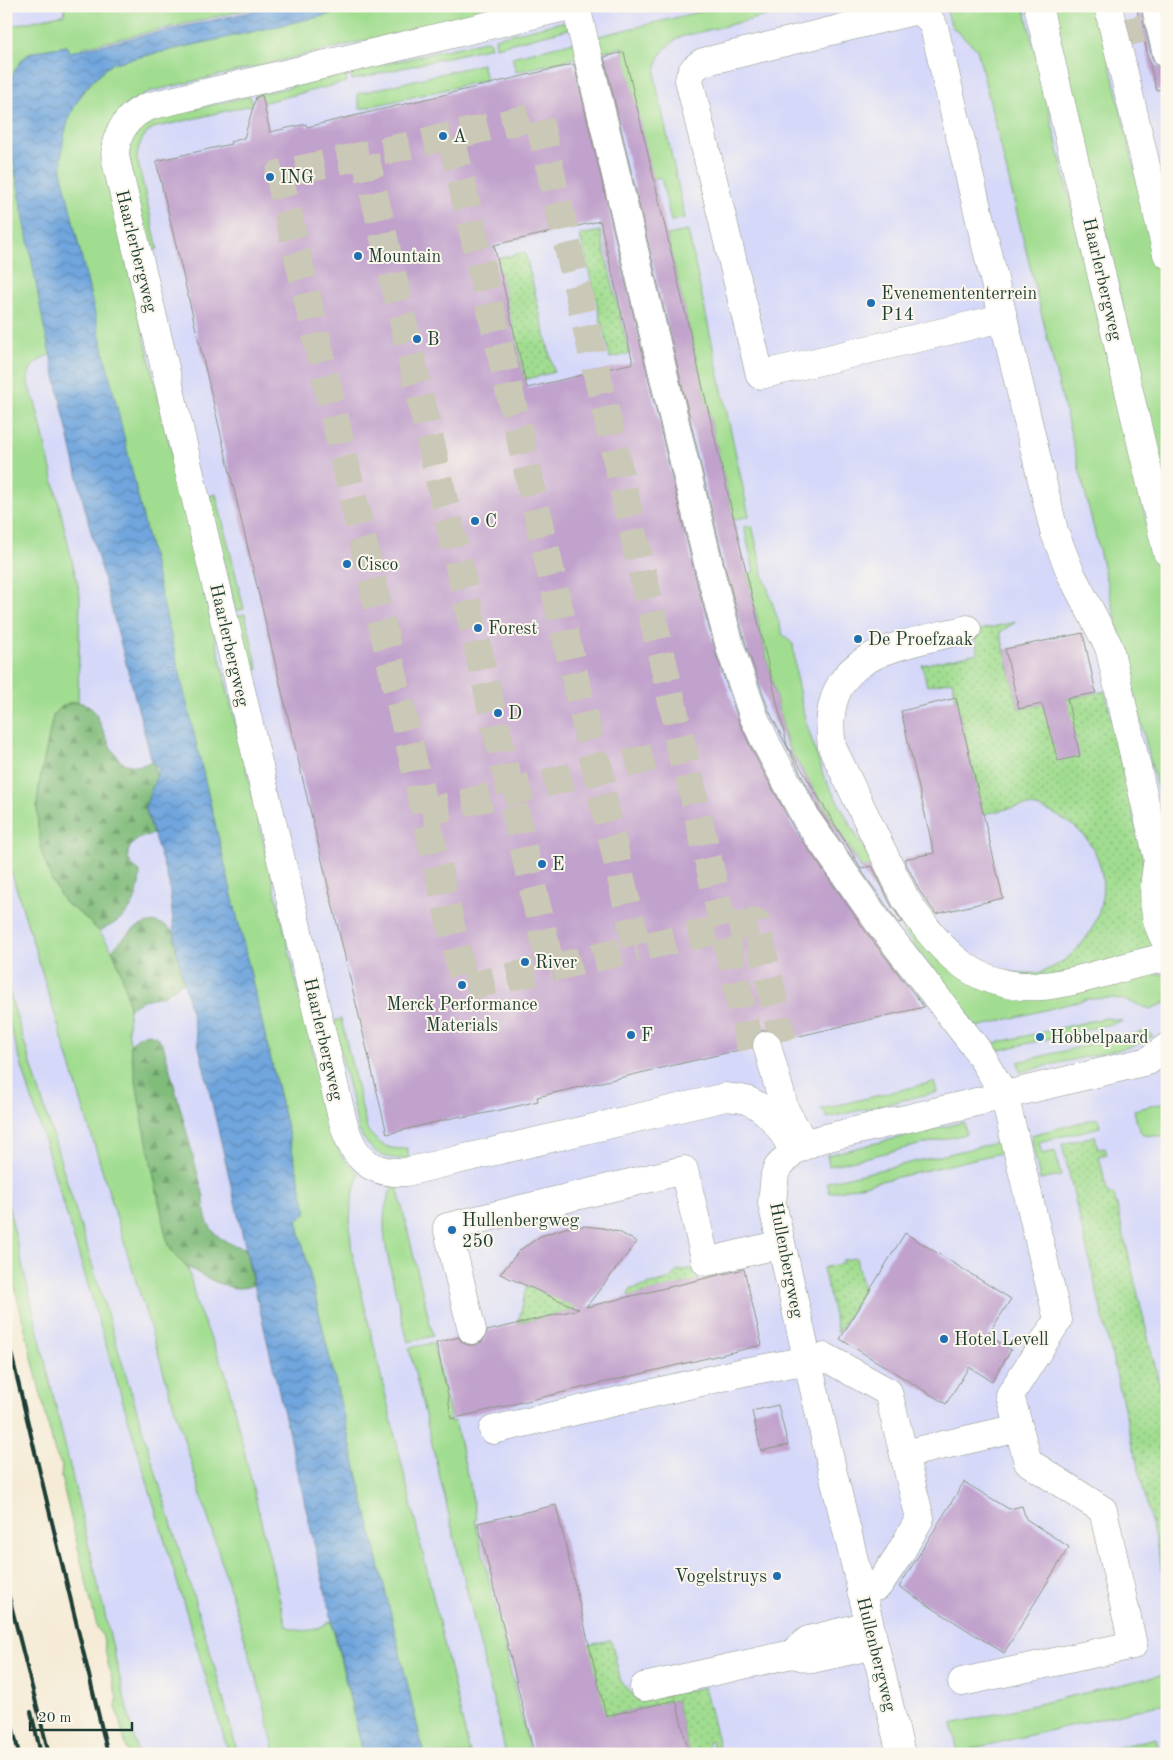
<svg xmlns="http://www.w3.org/2000/svg" width="1173" height="1760" viewBox="0 0 1173 1760" font-family="'Old Standard TT',serif">
	<style>
		.built { fill: #d5d8f9 }
		.grass { fill: #a1dd90; stroke: #608d62 }
		.forest { fill: url(#forest-firs); stroke: #507c57 }
		.park { fill: url(#park-dots); stroke: #608d62 }
		.water { fill: url(#water-waves); stroke: #487188 }
		.building { fill: #c1a2cc; fill-rule: evenodd }
		.lines { fill: none; stroke-linecap: round; stroke-linejoin: round }
		.minor-tunnel { stroke: #cac8b6; stroke-width: 28; stroke-dasharray: 28 14; stroke-linecap: butt }
		.minor-casing { stroke: #8a9485; stroke-width: 29 }
		.minor { stroke: #fff; stroke-width: 28 }
		.rail { stroke: #1f3d34; stroke-width: 4 }
		.poi-dot { fill: #1f6fb2; stroke: #fbf7ec; stroke-width: 2 }
		.labels { text-anchor: middle; stroke-width: 4; stroke-linejoin: round; paint-order: stroke }
		.poi-label { font-size: 18px; fill: #1f3d34; stroke: #fbf7ec; text-anchor: start }
		.street-label { font-size: 18px; fill: #1f3d34; stroke: #fbf7ec }
	</style>
	<defs>
		<pattern id="forest-firs" width="22" height="20" patternUnits="userSpaceOnUse" patternTransform="scale(1.25)"><rect width="22" height="20" fill="#80bc7a"/><path d="M5 1l3.5 6h-7zM16 11l3.5 6h-7z" fill="#689a65"/></pattern>
		<pattern id="park-dots" width="8" height="8" patternUnits="userSpaceOnUse" patternTransform="scale(1.25)"><rect width="8" height="8" fill="#a1dd90"/><path d="M2 2h.1M6 6h.1" fill="none" stroke="#83b476" stroke-width="1.8" stroke-linecap="round"/></pattern>
		<pattern id="water-waves" width="16" height="10" patternUnits="userSpaceOnUse" patternTransform="scale(1.25)"><rect width="16" height="10" fill="#70a5dd"/><path d="M0 5q4-4 8 0t8 0" fill="none" stroke="#5b88b4"/></pattern>
	</defs>
	<rect width="100%" height="100%" fill="#fbf7ec"/>
	<filter id="ink" filterUnits="userSpaceOnUse"><feTurbulence type="fractalNoise" baseFrequency=".02" numOctaves="2"/><feDisplacementMap in="SourceGraphic" scale="10" xChannelSelector="R" yChannelSelector="G"/><feConvolveMatrix kernelMatrix="1 2 1 2 8 2 1 2 1" color-interpolation-filters="sRGB"/></filter>
	<filter id="wash" filterUnits="userSpaceOnUse"><feTurbulence type="fractalNoise" baseFrequency=".0096" numOctaves="4" result="noise"/><feDisplacementMap in="SourceGraphic" scale="20" xChannelSelector="R" yChannelSelector="G"/><feGaussianBlur stdDeviation="1.12" result="paint"/><feColorMatrix in="noise" values="0 0 0 0 0 0 0 0 0 0 0 0 0 0 0 0 0 1.4 0 .05"/><feComposite in="paint" operator="in"/></filter>
	<g filter="url(#wash)">
		<rect width="100%" height="100%" fill="#f5ebd6"/>
		<polygon class="built" points="6,6 1167,6 1167,1754 138,1754 6,1196"/>
		<g class="grass">
			<path d="M263 6 83 47 81 50 70 52 66 46C55 48 41 49 31 53 17 59 8 84 6 97V27L65 14 64 7Z"/>
			<path d="M367 6H512L148 92 128 103 104 138 102 158 334 1141 343 1158 359 1174C349 1202 348 1228 353 1257L470 1754H424L297 1220 307 1213 68 204C67 194 63 184 62 174 56 127 77 91 113 63Z"/>
			<path d="M724 6H807L680 37C661 48 654 61 656 83L685 218 671 221 661 177 653 179 622 47 516 72 512 57Z"/>
			<polygon points="945,6 1024,6 1167,609 1167,829 977,49 952,27"/>
			<polygon points="1052,6 1096,6 1167,305 1167,494"/>
			<polygon points="562,22 566,23 569,29 496,47 495,38"/>
			<polygon points="489,40 491,47 352,80 350,72"/>
			<polygon points="482,64 486,80 360,109 357,94"/>
			<polygon points="345,74 347,82 257,104 255,95"/>
			<path d="M250 96 252 105 153 128C142 136 138 145 137 158L158 249 150 251C145 230 124 158 130 141 135 131 142 126 151 119Z"/>
			<path d="M6 131 11 149 51 354C27 364 22 379 35 401L80 595 78 702 68 703 53 716 39 785 37 806 38 827 64 902 82 915 99 931 112 950 121 969 126 989 129 1009 128 1031 142 1117 166 1236 170 1248 177 1258 188 1268 197 1306 225 1371 286 1626C303 1634 316 1631 331 1621L363 1754H275L264 1704 247 1646 6 854Z"/>
			<polygon points="688,231 749,516 734,520 667,235"/>
			<polygon points="216,494 244,609 236,611 209,496"/>
			<polygon points="752,525 764,578 783,635 793,644 797,682 805,719 823,775 858,838 889,890 954,972 1141,975 1167,974 1167,1002 1150,1009 1125,1000 1113,998 1088,999 977,1027 903,930 869,881 787,745 747,574 754,571 744,527"/>
			<polygon points="245,614 258,669 255,670 249,666 237,616"/>
			<polygon points="6,982 190,1585 213,1661 238,1754 229,1754 6,1013"/>
			<polygon points="1107,1018 1123,1021 996,1051 991,1044 1095,1020"/>
			<path d="M341 1019 367 1129C377 1144 389 1151 407 1148L409 1158C384 1161 371 1153 359 1131L334 1024 336 1020Z"/>
			<polygon points="1146,1031 1153,1036 1134,1046 1020,1072 1018,1062"/>
			<polygon points="934,1082 937,1092 827,1118 826,1114 821,1109"/>
			<path d="M1167 1102V1136C1139 1136 1140 1137 1134 1110Z"/>
			<polygon points="1098,1118 1100,1127 1039,1142 1042,1154 1055,1151 1061,1176 1040,1180 1031,1135"/>
			<polygon points="964,1122 966,1134 829,1166 827,1155"/>
			<polygon points="1000,1142 1001,1149 1000,1153 830,1193 827,1182"/>
			<path d="M393 1186H397L433 1336 408 1342C403 1323 399 1304 394 1285 387 1252 376 1217 393 1186Z"/>
			<polygon points="6,1196 138,1754 128,1754 116,1707 117,1698 107,1660 105,1648 103,1637 97,1627 61,1477 62,1466 55,1453 6,1251"/>
			<polygon points="433,1343 450,1415 449,1416 450,1422 455,1421 477,1519 475,1520 530,1754 506,1754 409,1348"/>
			<polygon points="1166,1674 1167,1703 958,1752 952,1724"/>
			<polygon points="1156,1738 1160,1754 1088,1754"/>
		</g>
		<g class="forest">
			<path d="M78 702 88 705 95 712 110 746 121 762C133 767 141 767 152 761L156 769V777L145 807 153 834C130 838 117 857 140 872 139 903 128 919 99 931L82 915 64 902 51 879 42 854 38 827 37 806 39 785 53 716C60 706 66 703 78 702Z"/>
			<path d="M156 922 166 926 174 932 176 949 184 981 163 996 143 1000 129 1009C126 988 121 970 112 950 127 935 134 924 156 922Z"/>
			<path d="M149 1034 157 1037 163 1044 204 1197C203 1226 216 1242 245 1248L253 1285C246 1288 238 1289 230 1287 216 1284 186 1268 176 1257 171 1251 169 1244 166 1236L142 1117 130 1046C135 1038 140 1035 149 1034Z"/>
		</g>
		<g class="park">
			<polygon points="600,231 629,354 610,358 580,235"/>
			<polygon points="525,252 554,372 520,381 491,260"/>
			<path d="M1016 622 1000 632 1019 709 1105 691 1142 854C1147 884 1139 914 1155 942 1143 959 1120 960 1101 965 1018 987 972 983 922 908L926 907C935 930 967 958 989 966 1005 972 1025 977 1041 972 1108 949 1128 856 1063 819 1053 813 1040 806 1028 806 1015 806 996 812 983 814L952 681 927 686 922 665 978 653 974 631Z"/>
			<polygon points="1095,1136 1098,1149 1105,1148 1107,1154 1099,1156 1108,1195 1114,1194 1167,1417 1167,1590 1062,1144"/>
			<polygon points="856,1258 863,1291 838,1333 823,1268 843,1263 842,1260"/>
			<polygon points="694,1268 698,1281 629,1297 628,1294 631,1289 668,1280 677,1271"/>
			<polygon points="527,1285 571,1287 575,1310 518,1323"/>
			<polygon points="611,1640 621,1682 639,1701 704,1687 719,1746 713,1747 711,1741 708,1742 710,1754 689,1754 676,1700 568,1725 589,1645"/>
		</g>
		<path class="water" d="M277 6H367L113 63C75 89 59 129 62 174L307 1213 297 1220 424 1754H363L180 965 176 949 169 883 145 807 159 769 152 761 85 509 44 327 11 149C2 122 2 73 28 55 35 50 57 48 66 46L70 52 74 51Z"/>
		<g id="blocks">
			<g class="building">
				<polygon points="1136,6 1143,6 1142,16 1152,58 1156,65 1162,69 1167,69 1167,89 1156,90"/>
				<polygon points="624,52 787,745 861,868 872,866 891,905 903,922 899,923 892,914 820,812 769,711 746,645 726,571 604,57"/>
				<path d="M574 64 696 579 716 654 739 722 753 752 794 829 866 932 924 1007 782 1040 778 1034 771 1030H763L756 1034 752 1041V1047L537 1097 538 1101 501 1110 462 1118 461 1116 387 1134 156 161 231 144 230 142 244 138 256 97 262 95 270 132 306 124 307 127ZM600 221 633 363 527 388 494 245Z"/>
				<polygon points="1083,633 1096,693 1067,698 1080,756 1058,761 1042,704 1019,709 1005,649"/>
				<polygon points="956,698 1003,898 936,914 919,890 904,859 934,853 901,711"/>
				<polygon points="584,1226 603,1228 619,1232 637,1242 586,1307 744,1269 762,1345 451,1419 448,1395 436,1343 459,1337 461,1341 467,1345 475,1345 483,1341 487,1331 579,1309 500,1274 520,1250 541,1236 565,1228"/>
				<polygon points="905,1233 1011,1299 988,1335 1011,1350 992,1381 969,1367 946,1404 840,1339"/>
				<polygon points="778,1405 788,1445 761,1451 752,1411"/>
				<polygon points="964,1482 1009,1509 1022,1506 1026,1519 1069,1547 1004,1653 899,1587"/>
				<polygon points="556,1505 606,1716 676,1700 689,1754 534,1754 478,1523"/>
			</g>
		</g>
	</g>
	<g filter="url(#ink)">
		<use href="#blocks" fill-opacity="0" stroke="#8a9485" stroke-width="1"/>
		<g class="lines">
			<g class="minor-tunnel">
				<polyline points="1115,35 1167,23"/>
				<polyline points="451,136 365,155 551,968 637,948"/>
				<polyline points="365,155 279,174 465,987 551,968"/>
				<polyline points="422,813 683,750"/>
				<polyline points="751,1049 724,929 538,116 451,136 637,948 756,922 783,1041"/>
			</g>
			<defs>
				<g id="minor">
					<path d="M570 6 150 106C127 114 112 137 116 161L342 1118C351 1153 366 1175 406 1172L726 1097C732 1098 740 1098 746 1100 769 1108 783 1130 793 1151"/>
					<polyline points="576,6 711,575 731,650 754,717 767,745 807,820 879,923 976,1048 1004,1094 1058,1320 1010,1395 1028,1462 1103,1510 1133,1645 962,1682"/>
					<polyline points="1038,6 1167,552"/>
					<polyline points="1108,6 1167,254"/>
					<polyline points="1167,10 1157,12 1167,54"/>
					<path d="M1003 318 760 375 689 80C691 70 695 67 703 62L914 11C925 13 929 17 934 27L1054 531 1071 574 1109 647 1158 859 1167 875"/>
					<path d="M967 629C897 647 818 651 832 747L905 898C939 950 973 990 1041 986 1061 985 1081 979 1100 974 1122 969 1144 960 1167 958"/>
					<path d="M1158 859C1154 882 1152 901 1158 924 1161 931 1162 937 1167 942"/>
					<polyline points="767,1045 785,1110 799,1134"/>
					<polyline points="472,1330 447,1227 684,1170 706,1262 781,1244"/>
					<polyline points="493,1430 744,1372 825,1357 888,1392 920,1518 899,1555 878,1586 861,1591"/>
					<polyline points="904,1454 1019,1428"/>
					<polyline points="792,1654 808,1640 869,1625"/>
					<polyline points="644,1687 792,1654 812,1659 874,1645"/>
					<polyline points="901,1754 833,1473 772,1203 775,1174 778,1167 793,1151 817,1140 1148,1061 1167,1047"/>
				</g>
			</defs>
			<use href="#minor" class="minor-casing"/>
			<use href="#minor" class="minor"/>
			<g class="rail">
				<polyline points="6,1332 108,1754"/>
				<polyline points="6,1585 49,1754"/>
				<polyline points="6,1700 19,1754"/>
				<polyline points="31,1712 41,1754"/>
			</g>
		</g>
	</g>
	<g class="poi-dot">
		<circle cx="443" cy="136" r="5"/>
		<circle cx="270" cy="177" r="5"/>
		<circle cx="358" cy="256" r="5"/>
		<circle cx="871" cy="303" r="5"/>
		<circle cx="417" cy="339" r="5"/>
		<circle cx="475" cy="521" r="5"/>
		<circle cx="347" cy="564" r="5"/>
		<circle cx="478" cy="628" r="5"/>
		<circle cx="858" cy="639" r="5"/>
		<circle cx="498" cy="713" r="5"/>
		<circle cx="542" cy="864" r="5"/>
		<circle cx="525" cy="962" r="5"/>
		<circle cx="462" cy="985" r="5"/>
		<circle cx="631" cy="1035" r="5"/>
		<circle cx="1040" cy="1037" r="5"/>
		<circle cx="452" cy="1230" r="5"/>
		<circle cx="944" cy="1339" r="5"/>
		<circle cx="777" cy="1576" r="5"/>
	</g>
	<g class="labels">
		<g class="poi-label">
			<text x="453" y="142">A</text>
			<text x="280" y="183">ING</text>
			<text x="368" y="262">Mountain</text>
			<text x="881" y="299">Evenemententerrein<tspan x="881" dy="21">P14</tspan></text>
			<text x="427" y="345">B</text>
			<text x="485" y="527">C</text>
			<text x="357" y="570">Cisco</text>
			<text x="488" y="634">Forest</text>
			<text x="868" y="645">De Proefzaak</text>
			<text x="508" y="719">D</text>
			<text x="552" y="870">E</text>
			<text x="535" y="968">River</text>
			<text x="462" y="1010" text-anchor="middle">Merck Performance<tspan x="462" dy="21">Materials</tspan></text>
			<text x="641" y="1041">F</text>
			<text x="1050" y="1043">Hobbelpaard</text>
			<text x="462" y="1226">Hullenbergweg<tspan x="462" dy="21">250</tspan></text>
			<text x="954" y="1345">Hotel Levell</text>
			<text x="767" y="1582" text-anchor="end">Vogelstruys</text>
		</g>
		<g class="street-label">
			<text transform="translate(137 251) rotate(76)" y="6">Haarlerbergweg</text>
			<text transform="translate(1103 279) rotate(77)" y="6">Haarlerbergweg</text>
			<text transform="translate(230 645) rotate(77)" y="6">Haarlerbergweg</text>
			<text transform="translate(324 1039) rotate(77)" y="6">Haarlerbergweg</text>
			<text transform="translate(787 1260) rotate(79)" y="6">Hullenbergweg</text>
			<text transform="translate(877 1654) rotate(76)" y="6">Hullenbergweg</text>
		</g>
	</g>
	<rect width="1173" height="1760" fill="none" stroke="#fbf7ec" stroke-width="25"/>
	<path d="M30 1722v8h102v-8" fill="none" stroke="#1f3d34" stroke-width="2.5"/>
	<text x="38" y="1722" font-size="15" fill="#1f3d34" stroke="#fbf7ec" stroke-width="4" paint-order="stroke">20 m</text>
</svg>
